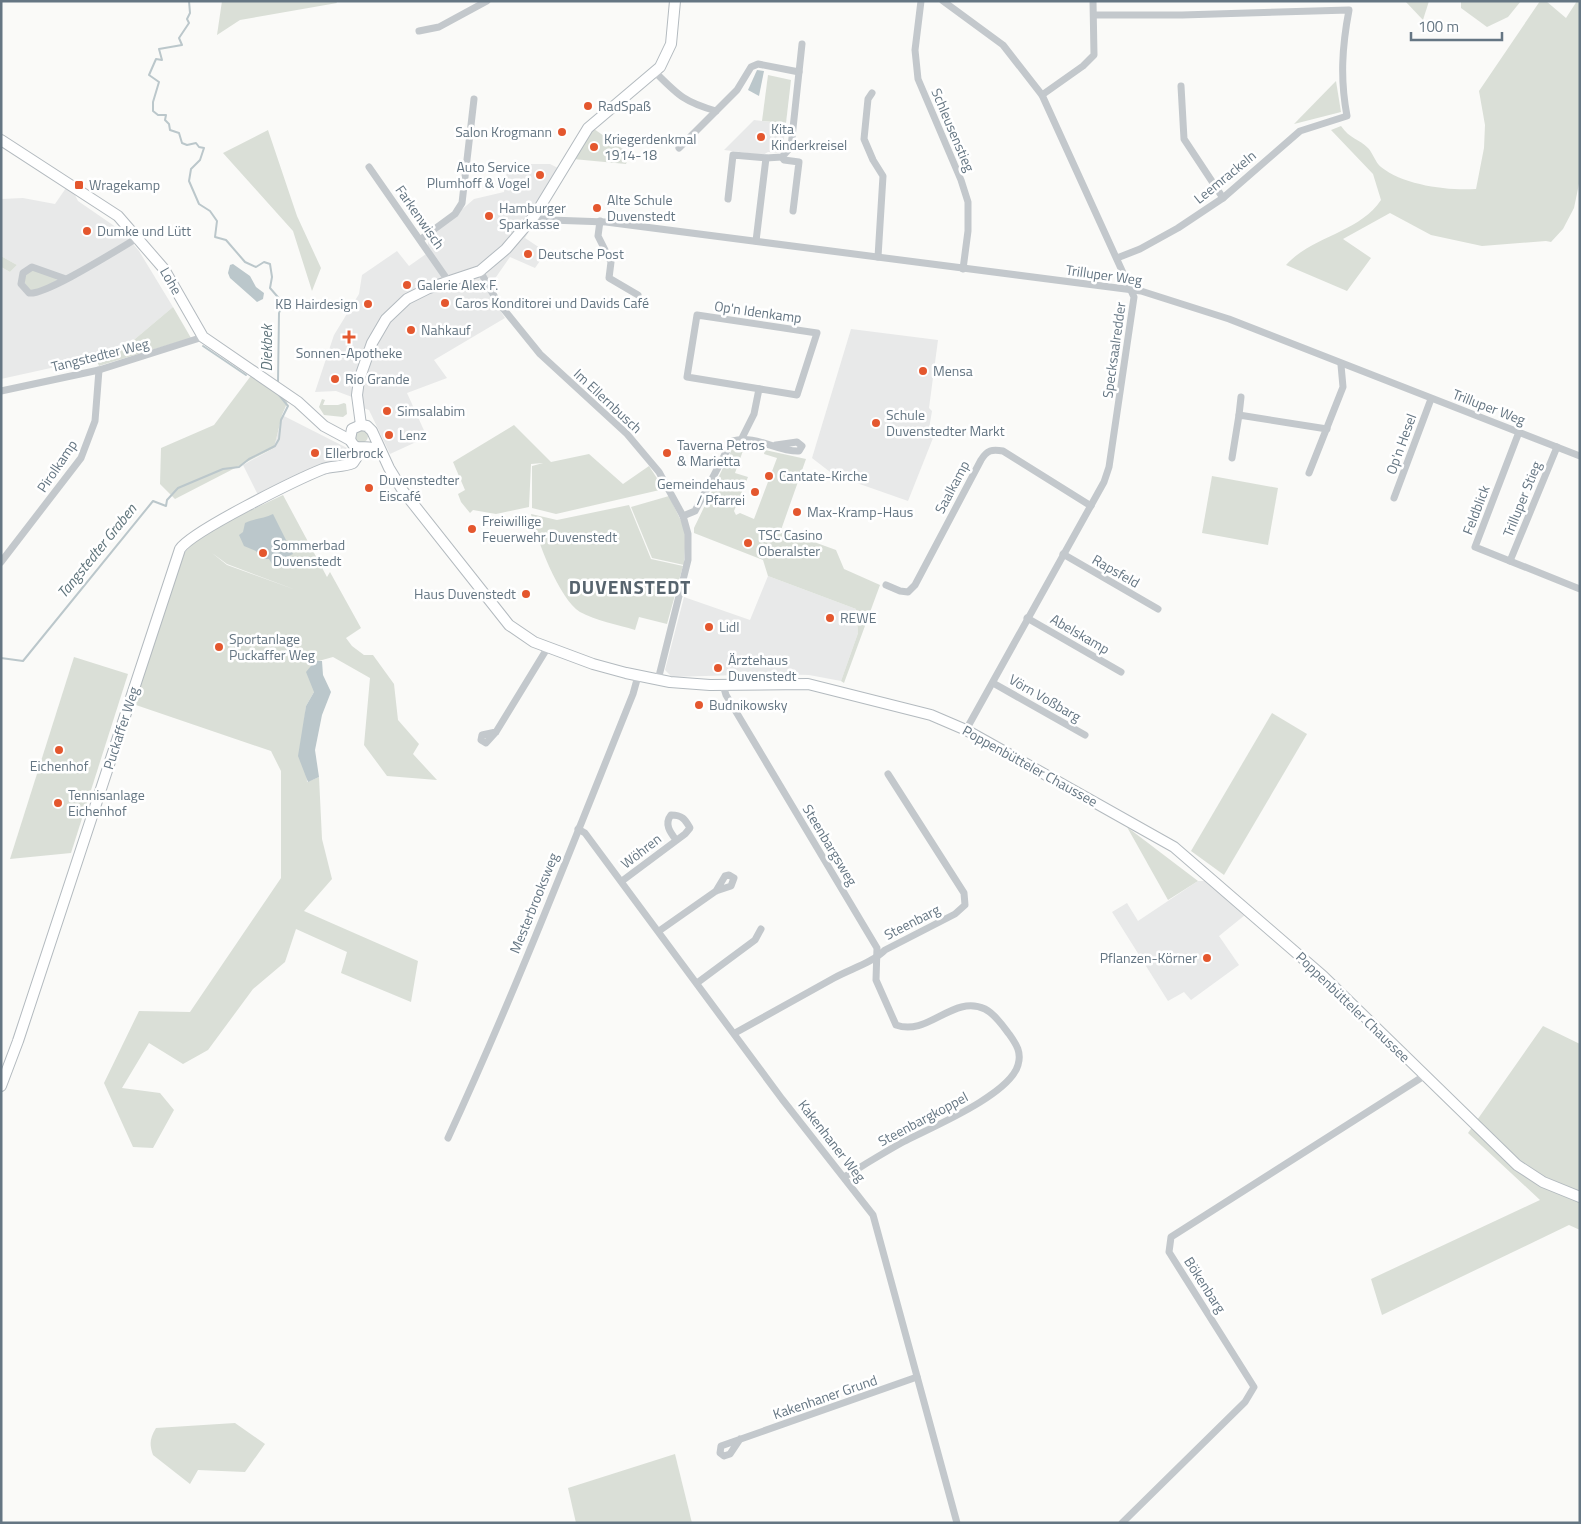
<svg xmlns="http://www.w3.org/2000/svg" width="1581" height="1524" viewBox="0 0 1581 1524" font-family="'Titillium Web',sans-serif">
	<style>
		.built { fill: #e8e9e9 }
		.green { fill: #dadfd7; fill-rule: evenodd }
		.water { fill: #bbc7cb }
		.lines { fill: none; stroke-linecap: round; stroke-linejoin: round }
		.stream { stroke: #bbc7cb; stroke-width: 2 }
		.secondary-casing { stroke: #b3babf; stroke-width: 12 }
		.street { stroke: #c3c8cc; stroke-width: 7 }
		.secondary { stroke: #fff; stroke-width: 10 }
		.poi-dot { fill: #e4572e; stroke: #fff; stroke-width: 2 }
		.labels { text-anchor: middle; stroke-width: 5; stroke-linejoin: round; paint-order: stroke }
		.poi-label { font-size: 14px; fill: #657683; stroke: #fff; text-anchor: start }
		.street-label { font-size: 14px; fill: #657683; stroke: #fff }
		.water-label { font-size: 15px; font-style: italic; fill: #60757c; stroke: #fff }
		.district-label { font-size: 19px; font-weight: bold; letter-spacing: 1px; fill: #57646e; stroke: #fff }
	</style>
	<rect width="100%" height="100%" fill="#fafaf8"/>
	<g class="built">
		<polygon points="754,120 786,124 782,153 768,152 763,155 724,150"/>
		<polygon points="508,164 550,164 564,171 525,238 546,252 535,268 510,257 487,290 505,318 434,360 447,378 407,393 427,437 390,454 369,410 352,404 352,397 336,391 315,392 334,335 359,294 362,275 397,251 409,266 426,254 429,238 474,199 504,192"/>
		<polygon points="66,188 74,193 78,201 123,232 139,251 173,307 135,339 109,353 96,358 1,379 1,267 10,272 17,265 1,256 1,199 23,198 55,204"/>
		<polygon points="851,329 938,340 929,408 932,411 928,435 933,438 908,501 834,475 812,458"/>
		<polygon points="282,415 347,448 341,459 321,465 258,495 243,465 274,448"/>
		<polygon points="768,576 856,609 858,633 841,681 809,675 773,674 672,677 665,670 684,597 750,620"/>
		<polygon points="1198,881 1207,881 1245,915 1219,936 1239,965 1191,1000 1184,992 1168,1001 1112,912 1127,903 1138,921"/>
	</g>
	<g class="green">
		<polygon points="222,1 336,1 337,3 240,20 217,35"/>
		<polygon points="1405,1 1429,1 1423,20"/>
		<polygon points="1461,1 1521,1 1508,17 1487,27 1461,8"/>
		<path d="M1540 1H1546L1566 18 1577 1H1580V179L1574 208 1563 229 1551 242 1546 241 1482 246 1431 235 1390 213 1343 239 1371 258 1347 291 1286 265C1312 236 1359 233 1381 200L1373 174 1331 130 1341 126C1350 139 1359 139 1368 148 1373 153 1375 162 1381 167 1403 185 1448 191 1476 189L1484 148 1485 125 1479 91Z"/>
		<polygon points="768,75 791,80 786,123 762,121"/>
		<polygon points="1336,81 1341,112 1294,124"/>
		<polygon points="594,129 630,154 626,164 573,159"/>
		<polygon points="268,130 297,216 321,268 312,291 293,231 223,153"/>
		<polygon points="1,256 17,265 10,272 1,267"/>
		<polygon points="34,269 56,278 57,280 38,291 30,290 23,281 28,272"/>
		<polygon points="173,307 191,338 99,366 96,358 135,339"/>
		<polygon points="256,369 292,392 282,415 274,448 175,499 160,484 161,448 214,425"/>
		<polygon points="322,399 325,400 323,405 338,405 344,403 346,404 347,414 343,417 324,415 319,407"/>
		<polygon points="514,425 551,462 589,454 623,484 649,466 664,489 556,514 532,508 532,466 543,463 531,464 529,507 496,514 473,510 470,513 461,502 458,494 465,490 453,462"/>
		<circle cx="361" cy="436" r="7"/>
		<polygon points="735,443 745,445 735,473 748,477 734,511 736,515 740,513 754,519 777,458 764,454 765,450 806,459 781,530 836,550 844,569 880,585 844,683 841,681 858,633 856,609 768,576 763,560 694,533 694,528"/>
		<polygon points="1212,476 1278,488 1268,545 1202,533"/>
		<path d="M283 495 327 577 330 572 361 628 346 638 352 646 364 655H373L394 684 398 720 419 744 413 754 437 780 387 776 364 745 370 678 333 657 315 662 314 692 306 706 304 724 307 782 319 777 322 839 332 879 304 911 418 961 411 1002 341 973 347 952 296 929 285 962 253 989 208 1050 183 1064 149 1043 122 1088 160 1093 174 1110 153 1148 133 1147 104 1083 139 1011 190 1012 281 878V771L271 751 133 704 180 558 195 541 228 521ZM212 553 227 564 296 590 227 565Z"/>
		<polygon points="669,496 686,531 684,565 652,558 631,507"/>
		<path d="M629 505 651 559 683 566 667 624 639 617 635 630C619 625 594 620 580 612 559 599 536 538 531 514L557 520Z"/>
		<polygon points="74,657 128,674 71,853 10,859"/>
		<polygon points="1272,713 1307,734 1224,875 1191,851"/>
		<polygon points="1127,827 1198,881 1168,900"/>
		<polygon points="1543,1026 1580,1044 1580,1230 1569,1225 1382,1315 1371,1279 1540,1200 1468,1133"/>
		<path d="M235 1423 265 1444 245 1472 198 1470 190 1484 153 1455C149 1444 150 1438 156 1428Z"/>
		<polygon points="675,1454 692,1523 576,1523 568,1488"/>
	</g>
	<g class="water">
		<polygon points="757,70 764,71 759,96 748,90"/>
		<polygon points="233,264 250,276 256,287 264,293 263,299 257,302 230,278 228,273 230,265"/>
		<path d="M273 514 293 554 272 564 269 559H262L256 551 244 546 239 535 243 532 245 523C255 518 264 519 273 514Z"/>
		<polygon points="315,661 322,661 323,675 331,692 322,715 315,750 319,777 308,782 298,756 306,706 314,692 306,672"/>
	</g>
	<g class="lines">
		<g class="stream">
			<polyline points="189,1 190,13 187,19 189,23 179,38 182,45 159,49 162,60 156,59 149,75 159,82 153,102 153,111 158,115 166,115 165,120 169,124 170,130 179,133 182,143 187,145 196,143 199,147 204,148 200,160 191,169 189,181 199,204 210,211 217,221 215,237 226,240 245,262 256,267 264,262 270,264 272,277 270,288 283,303 279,313 278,382"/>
			<polyline points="203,346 246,375"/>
			<polyline points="1,658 23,661 153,501 166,506 167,500 178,488 223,469 239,467 249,459 275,446 279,439 281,420 288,406 279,395"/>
		</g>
		<defs>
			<g id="secondary">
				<polyline points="1,140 118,216 164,269 203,337 298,402 324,426 350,440"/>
				<polyline points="361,425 357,395 359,380 372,343 386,319 407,299 429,288 480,271 506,249 535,215 588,128 660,67 671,44 675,1"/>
				<path d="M383 455C379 453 376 449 372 448 362 445 355 452 350 439L352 429 361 425 367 426 372 431 389 468 403 491 509 625 534 642 593 664 626 673 670 682 710 685 808 684 931 715 966 730 1174 847 1323 976 1517 1165 1543 1182 1580 1197"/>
				<path d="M1 1086 18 1041 180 549C192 531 298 479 323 469 332 466 343 467 353 463L363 448"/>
			</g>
		</defs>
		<use href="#secondary" class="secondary-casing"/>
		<g class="street">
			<polyline points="921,1 915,50 918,79 961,180 968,202 968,231 963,269"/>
			<polyline points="943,1 1003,45 1042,95 1134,297 1109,467 1104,482 966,730"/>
			<path d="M1094 15H1182L1349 10C1342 47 1340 79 1347 116L1300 131 1223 198 1178 228 1140 249 1117 258"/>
			<polyline points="419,31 439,27 487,1"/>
			<path d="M655 72C678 95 684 102 716 111"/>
			<polyline points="1181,86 1184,139 1223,198"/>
			<polyline points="872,93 868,99 864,139 873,160 883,176 878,257"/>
			<polyline points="1042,95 1083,66 1094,55 1093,1"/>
			<polyline points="679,148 737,90 751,67 758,64 799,72 802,44"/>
			<polyline points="782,157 784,160 799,162 793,211"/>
			<polyline points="369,167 449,282"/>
			<polyline points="728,199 733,155 766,158 782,157 791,147 799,72"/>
			<polyline points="535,215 550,220 606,222 1141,291 1229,319 1580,456"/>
			<polyline points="600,221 598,236 611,262 609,278 638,295"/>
			<polyline points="421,239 455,214 462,203 474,99"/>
			<polyline points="756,241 766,158"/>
			<polyline points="480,271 497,301 540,354 627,434 659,472 683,516 688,534 688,560 658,680"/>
			<path d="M66 279 32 267 23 273 21 284 29 293C45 296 120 248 139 237"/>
			<polygon points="697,315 817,333 797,395 687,377"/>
			<polyline points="1,391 99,370 203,337"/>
			<polyline points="1239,415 1241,397"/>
			<polyline points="1519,432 1475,547 1580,589"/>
			<polyline points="742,438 754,414 759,389"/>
			<polyline points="1232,458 1239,415 1327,429"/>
			<polyline points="1309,473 1343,387 1341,365"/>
			<polyline points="1394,498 1431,399"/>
			<path d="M683 516 695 511 732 441C756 434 777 452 799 451L802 446 797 442 776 445"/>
			<polyline points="1063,554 1158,609"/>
			<polyline points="1510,561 1557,447"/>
			<polyline points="1,562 81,458 95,421 99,370"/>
			<path d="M886 585 900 591 908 592 915 585 981 460C987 450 992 449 1003 451L1091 506"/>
			<polyline points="1027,618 1121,672"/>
			<polyline points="993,683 1085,735"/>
			<path d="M723 685 726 695 877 948 876 980 896 1025C928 1037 953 994 985 1009 995 1014 1003 1026 1009 1034 1016 1044 1022 1052 1018 1065 1010 1095 930 1128 903 1142 883 1153 864 1165 844 1177"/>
			<polyline points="496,732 482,735 481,740 486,743 496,732 548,647"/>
			<polyline points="578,829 585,833 782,1099 873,1215 957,1523"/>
			<path d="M622 881 685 834 690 828C685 819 682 815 671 815 664 824 670 832 676 840"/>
			<polyline points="659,931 716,891 731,886 734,878 729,875 725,876 716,891"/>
			<polyline points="697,983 755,940 761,929"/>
			<path d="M735 1033C768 1015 801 996 834 978 850 969 872 963 885 950L955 914 965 905 964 893 888 774"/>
			<path d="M448 1138C515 993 573 843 633 694L638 676"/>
			<polyline points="740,1439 730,1454 724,1456 720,1453 721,1446 917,1377"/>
			<polyline points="1122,1523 1245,1402 1254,1387 1169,1252 1171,1237 1424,1076"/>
		</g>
		<use href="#secondary" class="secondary"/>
	</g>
	<g class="poi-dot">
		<circle cx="588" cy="106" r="5"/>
		<circle cx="562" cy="132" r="5"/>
		<circle cx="761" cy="137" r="5"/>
		<circle cx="594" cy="147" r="5"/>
		<circle cx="540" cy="175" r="5"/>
		<rect x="74" y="180" width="10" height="10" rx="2.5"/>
		<circle cx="597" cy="208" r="5"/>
		<circle cx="489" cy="216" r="5"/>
		<circle cx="87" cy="231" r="5"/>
		<circle cx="528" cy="254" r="5"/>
		<circle cx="407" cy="285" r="5"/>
		<circle cx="445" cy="303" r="5"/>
		<circle cx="368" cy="304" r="5"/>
		<circle cx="411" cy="330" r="5"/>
		<path d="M346.5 329.5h5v5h5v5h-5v5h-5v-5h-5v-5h5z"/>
		<circle cx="923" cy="371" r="5"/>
		<circle cx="335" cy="379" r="5"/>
		<circle cx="387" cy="411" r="5"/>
		<circle cx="876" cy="423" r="5"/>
		<circle cx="389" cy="435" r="5"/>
		<circle cx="315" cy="453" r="5"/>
		<circle cx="667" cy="453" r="5"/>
		<circle cx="769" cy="476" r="5"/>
		<circle cx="369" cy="488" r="5"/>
		<circle cx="755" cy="492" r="5"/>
		<circle cx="797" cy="512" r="5"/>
		<circle cx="472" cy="529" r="5"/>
		<circle cx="748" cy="543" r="5"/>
		<circle cx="263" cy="553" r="5"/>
		<circle cx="526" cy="594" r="5"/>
		<circle cx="830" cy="618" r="5"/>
		<circle cx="709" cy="627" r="5"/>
		<circle cx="219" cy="647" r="5"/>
		<circle cx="718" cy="668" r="5"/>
		<circle cx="699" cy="705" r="5"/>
		<circle cx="59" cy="750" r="5"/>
		<circle cx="58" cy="803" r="5"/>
		<circle cx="1207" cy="958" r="5"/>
	</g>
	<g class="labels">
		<g class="poi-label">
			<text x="598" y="111">RadSpaß</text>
			<text x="771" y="134">Kita<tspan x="771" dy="16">Kinderkreisel</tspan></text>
			<text x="552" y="137" text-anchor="end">Salon Krogmann</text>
			<text x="604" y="144">Kriegerdenkmal<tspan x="604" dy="16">1914-18</tspan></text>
			<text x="530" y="172" text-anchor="end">Auto Service<tspan x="530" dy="16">Plumhoff &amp; Vogel</tspan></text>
			<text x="89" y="190">Wragekamp</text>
			<text x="607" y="205">Alte Schule<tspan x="607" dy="16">Duvenstedt</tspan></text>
			<text x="499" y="213">Hamburger<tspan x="499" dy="16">Sparkasse</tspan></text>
			<text x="97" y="236">Dumke und Lütt</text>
			<text x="538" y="259">Deutsche Post</text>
			<text x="417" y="290">Galerie Alex F.</text>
			<text x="455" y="308">Caros Konditorei und Davids Café</text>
			<text x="358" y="309" text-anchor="end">KB Hairdesign</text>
			<text x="421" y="335">Nahkauf</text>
			<text x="349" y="358" text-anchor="middle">Sonnen-Apotheke</text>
			<text x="933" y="376">Mensa</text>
			<text x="345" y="384">Rio Grande</text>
			<text x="397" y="416">Simsalabim</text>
			<text x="886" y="420">Schule<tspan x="886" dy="16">Duvenstedter Markt</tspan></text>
			<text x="399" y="440">Lenz</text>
			<text x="677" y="450">Taverna Petros<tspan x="677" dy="16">&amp; Marietta</tspan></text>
			<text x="325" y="458">Ellerbrock</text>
			<text x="779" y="481">Cantate-Kirche</text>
			<text x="379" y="485">Duvenstedter<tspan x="379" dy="16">Eiscafé</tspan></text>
			<text x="745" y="489" text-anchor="end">Gemeindehaus<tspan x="745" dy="16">/ Pfarrei</tspan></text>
			<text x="807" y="517">Max-Kramp-Haus</text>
			<text x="482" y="526">Freiwillige<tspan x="482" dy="16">Feuerwehr Duvenstedt</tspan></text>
			<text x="758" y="540">TSC Casino<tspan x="758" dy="16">Oberalster</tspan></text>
			<text x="273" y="550">Sommerbad<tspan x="273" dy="16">Duvenstedt</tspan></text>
			<text x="516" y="599" text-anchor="end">Haus Duvenstedt</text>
			<text x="840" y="623">REWE</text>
			<text x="719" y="632">Lidl</text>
			<text x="229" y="644">Sportanlage<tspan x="229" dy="16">Puckaffer Weg</tspan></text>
			<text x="728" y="665">Ärztehaus<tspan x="728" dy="16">Duvenstedt</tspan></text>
			<text x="709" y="710">Budnikowsky</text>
			<text x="59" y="771" text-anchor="middle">Eichenhof</text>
			<text x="68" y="800">Tennisanlage<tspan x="68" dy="16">Eichenhof</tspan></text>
			<text x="1197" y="963" text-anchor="end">Pflanzen-Körner</text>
		</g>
		<g class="street-label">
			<text transform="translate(953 130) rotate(67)" y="5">Schleusenstieg</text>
			<text transform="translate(1225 177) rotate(-39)" y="5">Leemrackeln</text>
			<text transform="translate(420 217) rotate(55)" y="5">Farkenwisch</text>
			<text transform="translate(1104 275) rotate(8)" y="5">Trilluper Weg</text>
			<text transform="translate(171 281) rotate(60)" y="5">Lohe</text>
			<text transform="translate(758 312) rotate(8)" y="5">Op'n Idenkamp</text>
			<text transform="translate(1114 350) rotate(-82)" y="5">Specksaalredder</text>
			<text transform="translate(100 355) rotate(-14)" y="5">Tangstedter Weg</text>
			<text transform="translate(608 401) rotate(43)" y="5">Im Ellernbusch</text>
			<text transform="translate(1489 407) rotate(21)" y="5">Trilluper Weg</text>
			<text transform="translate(1401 444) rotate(-70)" y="5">Op'n Hesel</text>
			<text transform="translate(57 466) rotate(-56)" y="5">Pirolkamp</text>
			<text transform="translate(952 487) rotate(-62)" y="5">Saalkamp</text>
			<text transform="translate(1522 499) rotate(-68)" y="5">Trilluper Stieg</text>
			<text transform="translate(1476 510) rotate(-69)" y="5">Feldblick</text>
			<text transform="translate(1116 571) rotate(30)" y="5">Rapsfeld</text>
			<text transform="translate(1080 634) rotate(30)" y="5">Abelskamp</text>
			<text transform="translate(1045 698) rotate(30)" y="5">Vörn Voßbarg</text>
			<text transform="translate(121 728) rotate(-72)" y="5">Puckaffer Weg</text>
			<text transform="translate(1030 766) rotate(29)" y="5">Poppenbütteler Chaussee</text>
			<text transform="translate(830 845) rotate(59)" y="5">Steenbargsweg</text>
			<text transform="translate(641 851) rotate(-38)" y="5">Wöhren</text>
			<text transform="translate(534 903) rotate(-68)" y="5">Mesterbrooksweg</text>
			<text transform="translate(912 922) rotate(-27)" y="5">Steenbarg</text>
			<text transform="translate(1353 1007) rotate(44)" y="5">Poppenbütteler Chaussee</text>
			<text transform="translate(923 1119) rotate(-28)" y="5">Steenbargkoppel</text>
			<text transform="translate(832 1141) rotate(52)" y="5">Kakenhaner Weg</text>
			<text transform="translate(1205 1285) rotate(57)" y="5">Bökenbarg</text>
			<text transform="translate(825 1397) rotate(-19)" y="5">Kakenhaner Grund</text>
		</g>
		<g class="water-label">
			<text transform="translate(267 348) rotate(-90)" y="5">Diekbek</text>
			<text transform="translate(97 551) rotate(-51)" y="5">Tangstedter Graben</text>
		</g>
		<g class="district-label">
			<text x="630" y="594">DUVENSTEDT</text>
		</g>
	</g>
	<rect width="1581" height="1524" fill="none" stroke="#657683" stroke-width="5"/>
	<path d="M1411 32v8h91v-8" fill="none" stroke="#657683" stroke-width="2.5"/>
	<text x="1418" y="32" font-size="15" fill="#657683" stroke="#ffffff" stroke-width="4" paint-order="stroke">100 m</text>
</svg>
